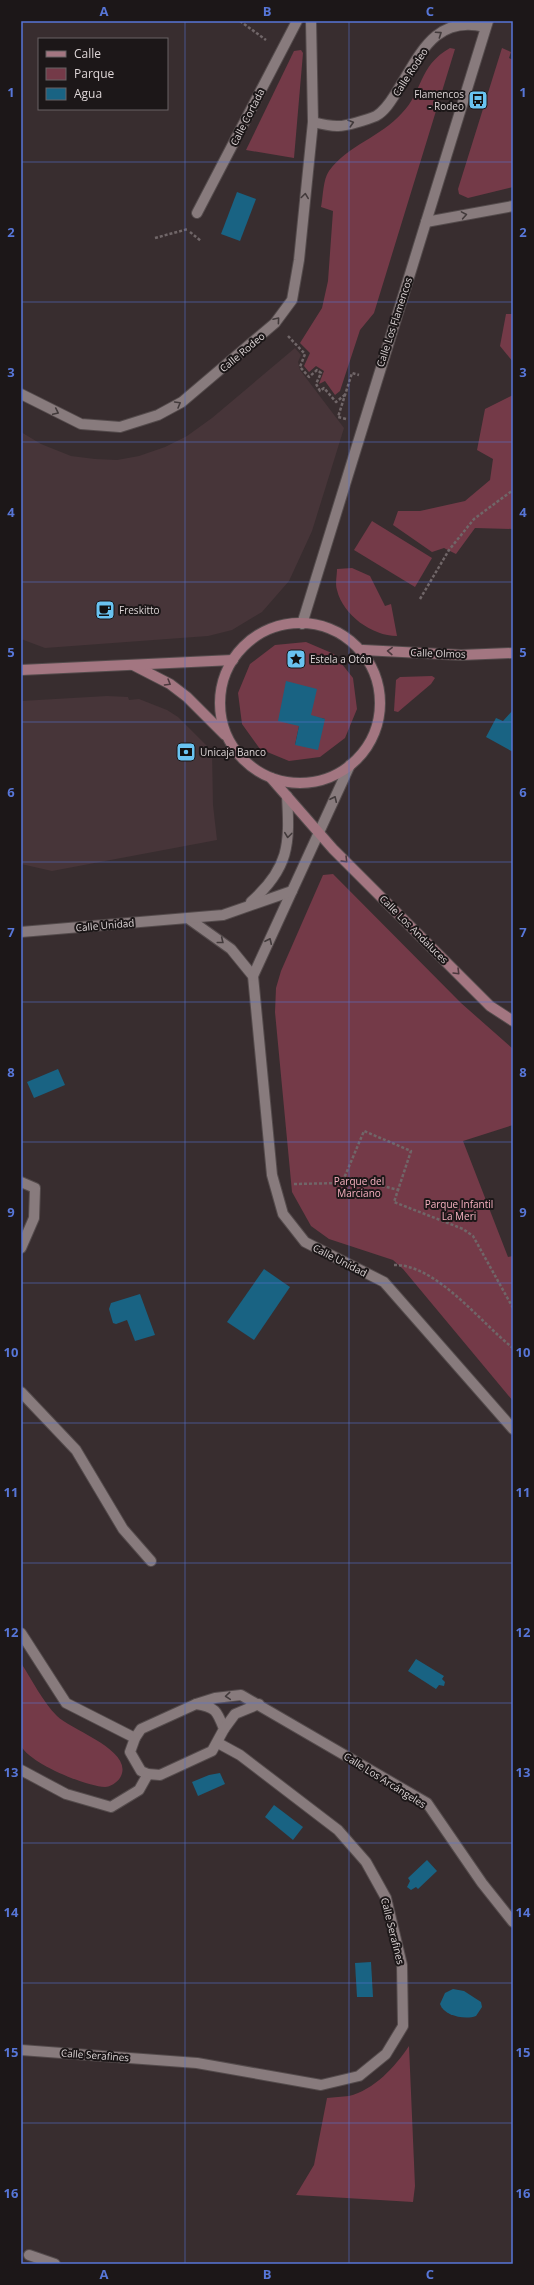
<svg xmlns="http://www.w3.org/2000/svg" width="534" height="2285" viewBox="0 0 534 2285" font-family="'Open Sans',sans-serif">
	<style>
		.built { fill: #473539 }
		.green { fill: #743a48; fill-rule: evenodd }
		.water { fill: #196383 }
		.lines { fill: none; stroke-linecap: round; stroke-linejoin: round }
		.service-casing { stroke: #544b4c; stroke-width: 12 }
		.minor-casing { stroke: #544b4c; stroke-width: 12 }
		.tertiary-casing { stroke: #544b4c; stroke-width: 12 }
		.secondary-casing { stroke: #544b4c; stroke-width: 12 }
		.path { stroke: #706668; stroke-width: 2.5; stroke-dasharray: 3 2; stroke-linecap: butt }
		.service { stroke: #887b7d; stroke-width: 10 }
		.minor { stroke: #887b7d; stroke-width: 10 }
		.tertiary { stroke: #887b7d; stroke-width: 10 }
		.secondary { stroke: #a37681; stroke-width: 10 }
		.oneway { stroke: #423a3b }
		.oneway2 { stroke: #4b383d }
		.grid { fill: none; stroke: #5776d7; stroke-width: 1; stroke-opacity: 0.55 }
		.labels { text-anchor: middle; stroke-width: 4; stroke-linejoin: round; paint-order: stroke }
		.street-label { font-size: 10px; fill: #ddd5d6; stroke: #1c1718 }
		.poi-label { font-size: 10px; fill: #ddd5d6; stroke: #1c1718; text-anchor: start }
		.park-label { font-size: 10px; fill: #f8b2c1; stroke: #1c1718 }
		.neatline { fill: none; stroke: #5776d7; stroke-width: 1.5 }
		.grid-label { font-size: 13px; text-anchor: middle; font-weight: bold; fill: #5776d7 }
	</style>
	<rect width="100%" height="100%" fill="#382d2f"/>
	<g class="built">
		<polygon points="295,348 301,355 298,362 300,370 344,428 312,531 289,581 262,612 232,630 208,636 45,648 21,639 21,432 41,444 71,456 95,459 117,460 139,456 165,447 187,436 212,418"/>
		<polygon points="107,696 128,697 129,700 139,699 167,710 178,717 212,751 213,805 217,840 52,871 21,864 21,701"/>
	</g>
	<g class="green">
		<path d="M450 48 455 49 374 313 360 330 340 391 335 395 325 381 319 384 324 371 316 366 309 372 304 366 310 353 300 343 322 308 328 281 333 211 321 207C323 197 323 179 329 171 348 145 381 137 402 113 423 92 418 66 450 48Z"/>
		<polygon points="502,48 511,52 509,58 513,60 513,187 468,198 459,194 458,189"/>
		<polygon points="301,50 303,53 294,158 246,150 294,51"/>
		<polygon points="506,314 513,314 513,362 500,346"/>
		<polygon points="513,395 513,529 475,528 456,554 444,548 432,552 393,525 398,511 420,511 465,501 490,480 493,459 477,450 485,409"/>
		<polygon points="372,521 432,558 415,587 354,550"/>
		<path d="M352 568 370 576 385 606 391 604 397 636C372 636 343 615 337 590 335 584 337 575 337 569Z"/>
		<path d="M306 642 334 654 353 678 357 709 345 738 320 757 289 761 260 749 242 724 238 693 250 664 275 645ZM311 716 325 719 295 745 299 726Z"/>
		<polygon points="432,676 435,678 431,684 398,712 394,711 396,680 400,677"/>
		<polygon points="333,874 461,1003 513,1049 513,1125 463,1141 508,1257 513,1256 513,1401 403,1269 393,1260 329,1239 311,1226 292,1192 275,1012 276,988 281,971 323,875"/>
		<path d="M21 1663C32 1680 43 1702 57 1716 71 1730 133 1750 121 1776 119 1781 111 1787 105 1787 85 1786 31 1764 21 1746Z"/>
		<path d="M409 2046 415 2186 413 2202 296 2195 314 2165 327 2098C334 2097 342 2097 349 2096 374 2090 395 2067 409 2046Z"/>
	</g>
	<g class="water">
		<polygon points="237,192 256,199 240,241 221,234"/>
		<polygon points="286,681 317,689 311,715 325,719 318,750 295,745 299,726 278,721"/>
		<polygon points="513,710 513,752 486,737 496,718 503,721"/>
		<polygon points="58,1069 65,1085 34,1098 27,1082"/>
		<polygon points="264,1269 290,1287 254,1340 227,1322"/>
		<polygon points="140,1294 155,1335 135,1341 127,1320 116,1324 113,1323 109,1309 111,1303"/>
		<polygon points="416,1659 444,1676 442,1679 445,1682 444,1686 439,1685 436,1689 408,1671"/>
		<polygon points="220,1773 225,1784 198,1796 192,1782 209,1775"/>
		<polygon points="274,1805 303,1827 293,1840 265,1817"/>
		<polygon points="427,1860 437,1871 418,1889 416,1887 411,1890 407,1887 410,1881 408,1878"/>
		<polygon points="371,1962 373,1997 357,1997 355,1963"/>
		<path d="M453 1989 464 1991 481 2002 482 2007 476 2016C465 2020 444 2016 440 2004L445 1993Z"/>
	</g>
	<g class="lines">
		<defs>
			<g id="service">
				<polyline points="21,1182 35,1188 34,1218 21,1248"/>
				<polyline points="21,1392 76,1450 123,1529 151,1561"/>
				<polyline points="29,2255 55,2264"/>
			</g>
			<g id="minor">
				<path d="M313 122C321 124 329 126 337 126 344 127 369 119 376 116 385 111 391 101 396 93 419 57 434 14 485 27"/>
				<polyline points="197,213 297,21"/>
				<polyline points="426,222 513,206"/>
				<polyline points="189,919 231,949 253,976 272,1175 283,1214 305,1242 384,1282 513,1429"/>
				<polyline points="253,976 292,891"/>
				<polyline points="21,1770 66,1794 111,1807 139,1790 148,1774"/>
				<polyline points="21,2050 197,2063 321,2085 359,2076 386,2054 403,2026 402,1965 386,1898 366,1862 338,1830 240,1755 218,1743"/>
			</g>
			<g id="tertiary">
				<polyline points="21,394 81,424 120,427 158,415 182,402 275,323 292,300 299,260 313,122 311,21"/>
				<polyline points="302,624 488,21"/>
				<path d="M251 902C289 868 290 845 287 796"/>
				<polyline points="21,932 223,915 292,891 350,765"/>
				<polyline points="21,1633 66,1703 135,1738"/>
				<polyline points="196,1704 215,1698 241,1695 427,1803 482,1883 513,1922"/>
				<path d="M196 1704C216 1707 217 1711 224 1729L212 1751 160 1775 148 1774 141 1771 130 1752 135 1738 141 1729Z"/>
				<polyline points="224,1729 235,1714 259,1704"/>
			</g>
			<g id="secondary">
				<circle cx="300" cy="703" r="80"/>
				<polyline points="363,650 461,655 513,653"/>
				<polyline points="133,665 170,684 187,697 225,735"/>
				<polyline points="21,670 233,660"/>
				<polyline points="271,778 333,849 490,1006 513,1021"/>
			</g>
		</defs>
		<use href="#service" class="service-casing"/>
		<use href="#minor" class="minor-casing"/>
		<use href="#tertiary" class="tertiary-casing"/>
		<use href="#secondary" class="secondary-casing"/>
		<g class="path">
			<polyline points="240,21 266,40"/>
			<polyline points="190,232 201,241"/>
			<polyline points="155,238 188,229"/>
			<polyline points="288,336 305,354 300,367 309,377 317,370 321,373 316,384 320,391 324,388 336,402 346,394"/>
			<polyline points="346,419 338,417 352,373 359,375"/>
			<polyline points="420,599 449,550 474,519 513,490"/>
			<polyline points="342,1183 378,1185 399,1190"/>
			<polyline points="294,1184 342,1183 364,1131 411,1151 394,1202 463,1229 473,1236 513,1308"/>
			<path d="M394 1265C436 1264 481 1323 513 1348"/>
		</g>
		<use href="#service" class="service"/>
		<use href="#minor" class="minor"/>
		<use href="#tertiary" class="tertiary"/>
		<use href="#secondary" class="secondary"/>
	</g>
	<defs><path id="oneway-chevron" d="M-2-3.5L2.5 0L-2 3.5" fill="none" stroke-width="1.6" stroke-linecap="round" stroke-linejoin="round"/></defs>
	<g class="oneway">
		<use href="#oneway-chevron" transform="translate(439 34) rotate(-34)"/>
		<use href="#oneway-chevron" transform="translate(351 123) rotate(-16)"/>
		<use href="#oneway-chevron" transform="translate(305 196) rotate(-82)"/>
		<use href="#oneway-chevron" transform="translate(464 215) rotate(-10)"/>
		<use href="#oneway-chevron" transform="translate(277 320) rotate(-50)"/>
		<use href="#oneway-chevron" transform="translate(178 404) rotate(-30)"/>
		<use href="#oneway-chevron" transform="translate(56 412) rotate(25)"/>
		<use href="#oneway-chevron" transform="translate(334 799) rotate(-65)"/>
		<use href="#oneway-chevron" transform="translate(288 835) rotate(97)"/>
		<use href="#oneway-chevron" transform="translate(221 941) rotate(39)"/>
		<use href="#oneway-chevron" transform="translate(269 941) rotate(-65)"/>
		<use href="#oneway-chevron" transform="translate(228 1696) rotate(175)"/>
	</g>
	<g class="oneway2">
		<use href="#oneway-chevron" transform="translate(390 651) rotate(-178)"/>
		<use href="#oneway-chevron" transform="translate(168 683) rotate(31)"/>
		<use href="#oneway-chevron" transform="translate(345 860) rotate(45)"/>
		<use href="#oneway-chevron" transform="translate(457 972) rotate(45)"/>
	</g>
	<path class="grid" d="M185 21V2264M349 21V2264M21 162H513M21 302H513M21 442H513M21 582H513M21 722H513M21 862H513M21 1002H513M21 1142H513M21 1283H513M21 1423H513M21 1563H513M21 1703H513M21 1843H513M21 1983H513M21 2123H513"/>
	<defs>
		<symbol id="bus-square" viewBox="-11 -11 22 22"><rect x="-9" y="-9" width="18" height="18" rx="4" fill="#69c3f1" stroke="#1c1718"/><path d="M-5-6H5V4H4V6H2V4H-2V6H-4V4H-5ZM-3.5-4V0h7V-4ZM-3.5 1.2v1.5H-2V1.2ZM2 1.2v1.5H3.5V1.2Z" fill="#111"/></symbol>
		<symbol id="cafe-square" viewBox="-11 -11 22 22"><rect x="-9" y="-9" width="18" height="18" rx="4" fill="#69c3f1" stroke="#1c1718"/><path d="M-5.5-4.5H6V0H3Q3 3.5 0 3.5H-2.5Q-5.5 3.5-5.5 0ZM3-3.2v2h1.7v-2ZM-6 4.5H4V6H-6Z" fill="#111"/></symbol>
		<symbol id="sight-square" viewBox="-11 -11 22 22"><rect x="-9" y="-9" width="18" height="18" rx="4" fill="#69c3f1" stroke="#1c1718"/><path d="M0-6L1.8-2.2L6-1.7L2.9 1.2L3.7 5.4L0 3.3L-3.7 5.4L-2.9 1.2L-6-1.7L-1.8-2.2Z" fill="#111"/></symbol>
		<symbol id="bank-square" viewBox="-11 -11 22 22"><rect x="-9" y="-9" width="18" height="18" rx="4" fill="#69c3f1" stroke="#1c1718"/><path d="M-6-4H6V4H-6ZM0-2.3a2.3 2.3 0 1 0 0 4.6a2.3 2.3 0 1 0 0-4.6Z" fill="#111"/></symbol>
	</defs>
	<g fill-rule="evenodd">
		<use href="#bus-square" x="467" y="89" width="22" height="22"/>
		<use href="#cafe-square" x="94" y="599" width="22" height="22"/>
		<use href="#sight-square" x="285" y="648" width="22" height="22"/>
		<use href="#bank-square" x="175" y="741" width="22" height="22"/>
	</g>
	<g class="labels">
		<g class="street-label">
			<text transform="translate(410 72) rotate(-57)" y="4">Calle Rodeo</text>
			<text transform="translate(247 117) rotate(-63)" y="4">Calle Cortada</text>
			<text transform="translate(394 322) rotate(-72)" y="4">Calle Los Flamencos</text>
			<text transform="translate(242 352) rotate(-40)" y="4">Calle Rodeo</text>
			<text transform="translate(438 653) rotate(2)" y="4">Calle Olmos</text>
			<text transform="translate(105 925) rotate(-5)" y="4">Calle Unidad</text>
			<text transform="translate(414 929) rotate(45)" y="4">Calle Los Andaluces</text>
			<text transform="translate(340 1260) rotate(27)" y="4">Calle Unidad</text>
			<text transform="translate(385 1780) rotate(32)" y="4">Calle Los Arcángeles</text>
			<text transform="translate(393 1931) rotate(76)" y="4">Calle Serafines</text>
			<text transform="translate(95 2055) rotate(4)" y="4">Calle Serafines</text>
		</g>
		<g class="poi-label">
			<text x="464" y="98" text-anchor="end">Flamencos<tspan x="464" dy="12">- Rodeo</tspan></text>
			<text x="119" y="614">Freskitto</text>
			<text x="310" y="663">Estela a Otón</text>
			<text x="200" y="756">Unicaja Banco</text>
		</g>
		<g class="park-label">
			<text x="359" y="1185">Parque del<tspan x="359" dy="12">Marciano</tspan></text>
			<text x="459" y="1208">Parque Infantil<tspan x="459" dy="12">La Meri</tspan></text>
		</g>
	</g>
	<rect width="534" height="2285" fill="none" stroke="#1c1718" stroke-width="44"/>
	<rect x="38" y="38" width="130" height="72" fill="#1c1718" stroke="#696364"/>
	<rect x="46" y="51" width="20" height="6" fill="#a37681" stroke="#696364"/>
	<text x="74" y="58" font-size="12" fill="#ddd5d6">Calle</text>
	<rect x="46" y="68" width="20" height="12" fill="#743a48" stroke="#696364"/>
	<text x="74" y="78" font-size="12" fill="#ddd5d6">Parque</text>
	<rect x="46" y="88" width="20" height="12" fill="#196383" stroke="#696364"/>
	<text x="74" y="98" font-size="12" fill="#ddd5d6">Agua</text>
	<rect x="22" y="22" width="490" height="2241" class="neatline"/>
	<g class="grid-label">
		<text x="104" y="16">A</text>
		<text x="267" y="16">B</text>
		<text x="430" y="16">C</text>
		<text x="11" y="97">1</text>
		<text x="523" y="97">1</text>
		<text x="11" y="237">2</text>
		<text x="523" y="237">2</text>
		<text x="11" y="377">3</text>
		<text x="523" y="377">3</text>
		<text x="11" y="517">4</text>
		<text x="523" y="517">4</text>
		<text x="11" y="657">5</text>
		<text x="523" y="657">5</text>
		<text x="11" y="797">6</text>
		<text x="523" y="797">6</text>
		<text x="11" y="937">7</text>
		<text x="523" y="937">7</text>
		<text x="11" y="1077">8</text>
		<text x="523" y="1077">8</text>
		<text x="11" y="1217">9</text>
		<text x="523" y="1217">9</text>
		<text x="11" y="1357">10</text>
		<text x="523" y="1357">10</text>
		<text x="11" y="1497">11</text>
		<text x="523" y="1497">11</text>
		<text x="11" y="1637">12</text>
		<text x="523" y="1637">12</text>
		<text x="11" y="1777">13</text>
		<text x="523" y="1777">13</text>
		<text x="11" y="1917">14</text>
		<text x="523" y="1917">14</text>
		<text x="11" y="2057">15</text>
		<text x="523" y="2057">15</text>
		<text x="11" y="2198">16</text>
		<text x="523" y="2198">16</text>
		<text x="104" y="2279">A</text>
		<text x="267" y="2279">B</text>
		<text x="430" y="2279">C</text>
	</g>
</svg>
